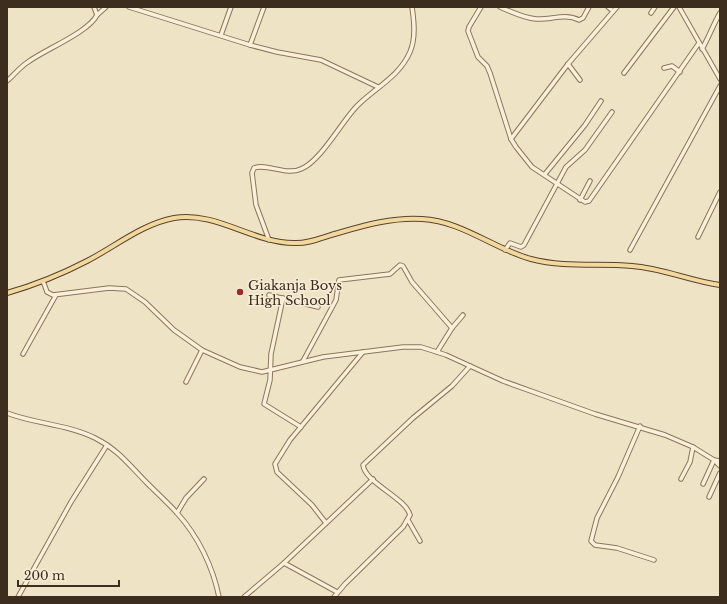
<svg xmlns="http://www.w3.org/2000/svg" width="727" height="604" viewBox="0 0 727 604" font-family="'Libre Baskerville',serif">
	<style>
		.lines { fill: none; stroke-linecap: round; stroke-linejoin: round }
		.minor-casing { stroke: #8c755b; stroke-width: 5.5 }
		.major-casing { stroke: #59432f; stroke-width: 6 }
		.minor { stroke: #faf0da; stroke-width: 3.5 }
		.major { stroke: #f3d89e; stroke-width: 4 }
		.poi-dot { fill: #9c2a2a; stroke: #f7edd6; stroke-width: 1.5 }
		.labels { text-anchor: middle; stroke-width: 3; stroke-linejoin: round; paint-order: stroke }
		.poi-label { font-size: 13px; fill: #3c2d1f; stroke: #f7edd6; text-anchor: start }
	</style>
	<rect width="100%" height="100%" fill="#efe3c6"/>
	<g class="lines">
		<defs>
			<g id="minor">
				<polyline points="129,7 250,45 277,52 321,60 378,87"/>
				<polyline points="481,7 469,27 468,31 478,57 487,66 490,73 511,139 516,147 532,167 585,202 589,201 699,43"/>
				<path d="M500 7C511 12 524 18 536 19 551 20 565 13 579 20L583 18 589 7"/>
				<polyline points="608,7 613,11"/>
				<polyline points="679,7 720,79"/>
				<polyline points="651,13 655,7"/>
				<polyline points="97,15 106,7"/>
				<polyline points="221,35 231,7"/>
				<polyline points="250,45 264,7"/>
				<path d="M702 49C709 37 713 25 720 13"/>
				<polyline points="568,64 580,80"/>
				<polyline points="664,68 672,66 680,72"/>
				<polyline points="624,73 674,7"/>
				<path d="M7 81C14 75 20 67 28 62 44 50 89 32 97 15L94 7"/>
				<polyline points="511,139 568,64 617,7"/>
				<polyline points="545,174 585,125 601,101"/>
				<polyline points="580,200 590,181"/>
				<polyline points="698,237 720,192"/>
				<path d="M269 240 256 205 252 173 254 168C267 163 286 176 301 169 321 161 342 121 357 106 376 87 399 77 410 52 416 38 414 21 412 7"/>
				<polyline points="505,250 510,243 521,247 524,245 566,167 585,150 612,112"/>
				<polyline points="630,250 720,86"/>
				<polyline points="43,281 47,292 53,295 109,288 126,289 145,302 174,330 202,350 240,367 262,372 323,357 403,347 421,347 446,355 503,381 542,395 595,414 665,435 693,447 714,460 720,466"/>
				<polyline points="269,295 318,307"/>
				<polyline points="283,298 271,354 270,380 264,404 301,427"/>
				<polyline points="437,352 452,328 463,315"/>
				<polyline points="23,354 56,295"/>
				<polyline points="303,361 336,300 339,280 390,274 400,265 403,266 412,282 452,328"/>
				<polyline points="186,382 202,350"/>
				<path d="M7 413C35 424 67 424 95 438 119 450 129 465 147 483 157 493 168 503 177 513 198 536 213 567 219 597"/>
				<polyline points="640,426 618,477 597,518 591,541 595,545 617,548 654,560"/>
				<polyline points="681,479 690,462 693,447"/>
				<polyline points="703,484 714,460 720,461"/>
				<polyline points="709,497 720,473"/>
				<polyline points="177,513 186,498 204,479"/>
				<polyline points="408,520 420,541"/>
				<polyline points="326,523 312,505 277,472 275,464 290,440 363,352"/>
				<polyline points="284,563 337,592"/>
				<polyline points="18,597 71,502 107,445"/>
				<polyline points="244,597 284,563 373,479"/>
				<path d="M334 597 345 584 403 527 410 515C406 498 365 483 363 465L413 418 452 386 470 366"/>
			</g>
			<path id="major" d="M7 293C35 285 62 274 87 261 116 246 142 224 174 218 217 211 252 243 294 243 309 244 323 237 338 233 365 225 394 217 422 219 462 221 494 249 531 259 565 268 598 263 632 266 662 268 690 281 720 285"/>
		</defs>
		<use href="#minor" class="minor-casing"/>
		<use href="#major" class="major-casing"/>
		<use href="#minor" class="minor"/>
		<use href="#major" class="major"/>
	</g>
	<circle class="poi-dot" cx="240" cy="292" r="4"/>
	<g class="labels">
		<g class="poi-label">
			<text x="248" y="290">Giakanja Boys<tspan x="248" dy="15">High School</tspan></text>
		</g>
	</g>
	<rect width="727" height="604" fill="none" stroke="#3c2d1f" stroke-width="16"/>
	<path d="M18 580v6h101v-6" fill="none" stroke="#3c2d1f" stroke-width="2"/>
	<text x="24" y="580" font-size="12" fill="#3c2d1f" stroke="#f7edd6" stroke-width="3" paint-order="stroke">200 m</text>
</svg>
